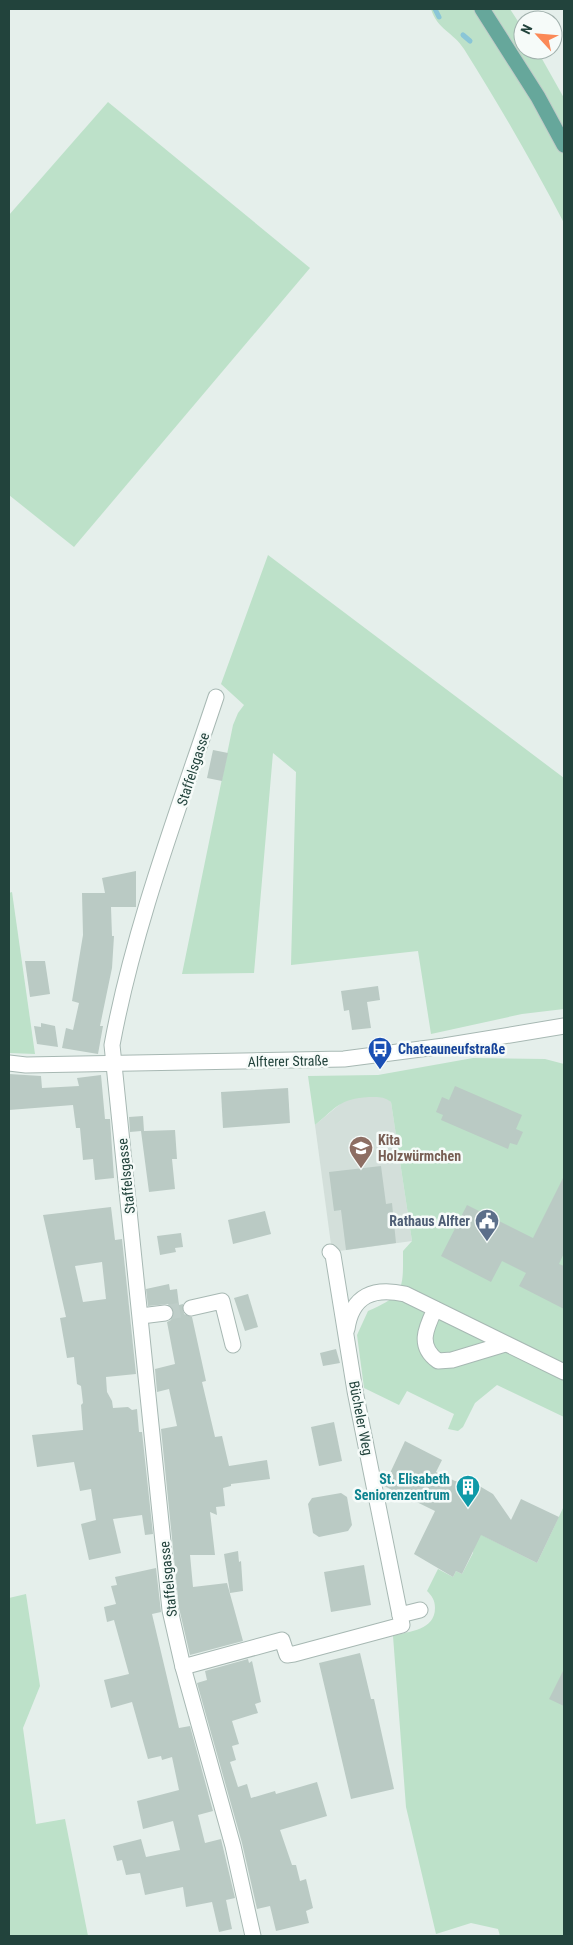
<svg xmlns="http://www.w3.org/2000/svg" width="573" height="1945" viewBox="0 0 573 1945" font-family="'Roboto Condensed',sans-serif">
	<style>
		.built { fill: #d3dfda }
		.green { fill: #bde1c9 }
		.lines { fill: none; stroke-linecap: round; stroke-linejoin: round }
		.stream { stroke: #8ac6d7; stroke-width: 5 }
		.building { fill: #bacac4; fill-rule: evenodd }
		.minor-tunnel { stroke: #becdc8; stroke-width: 15; stroke-dasharray: 15 8; stroke-linecap: butt }
		.minor-casing { stroke: #a7b8b3; stroke-width: 17 }
		.major-casing { stroke: #c1cac8; stroke-width: 17 }
		.minor { stroke: #fff; stroke-width: 15 }
		.major { stroke: #66a79b; stroke-width: 15 }
		.labels { text-anchor: middle; stroke-width: 5; stroke-linejoin: round; paint-order: stroke }
		.street-label { font-size: 14px; fill: #22433c; stroke: #f6fbf9 }
		.transit-label { font-size: 14px; font-weight: bold; fill: #164399; stroke: #f6fbf9; text-anchor: start }
		.education-label { font-size: 14px; font-weight: bold; fill: #785e54; stroke: #f6fbf9; text-anchor: start }
		.service-label { font-size: 14px; font-weight: bold; fill: #4e5e75; stroke: #f6fbf9; text-anchor: end }
		.culture-label { font-size: 14px; font-weight: bold; fill: #0d838f; stroke: #f6fbf9; text-anchor: end }
	</style>
	<rect width="100%" height="100%" fill="#e5efeb"/>
	<polygon class="built" points="361,1096 384,1096 391,1102 412,1241 332,1252 315,1125 345,1100"/>
	<g class="green">
		<path d="M431 9H510L523 29V50H537L564 98V223C533 164 500 106 464 49 454 33 437 29 431 9Z"/>
		<polygon points="108,102 310,268 74,547 9,495 9,215"/>
		<polygon points="268,555 564,778 564,1009 522,1014 431,1034 418,951 291,965 296,772 273,753 254,973 182,974 233,725 238,713 244,705 221,684"/>
		<polygon points="12,892 35,1054 9,1053 9,893"/>
		<path d="M473 1058 545 1059 564 1064V1417L497 1385 475 1403 463 1427 458 1431 448 1429 454 1414 407 1391 399 1405 364 1388 357 1335 368 1311C405 1295 403 1289 403 1251L412 1241 391 1102C383 1096 378 1097 369 1097 339 1099 337 1107 315 1125L308 1076 378 1075Z"/>
		<path d="M564 1506V1936H500L498 1929 471 1923 436 1934 406 1807 393 1636C410 1631 435 1630 435 1608 435 1600 432 1596 427 1591L438 1569 453 1577 456 1571 462 1574 473 1553 474 1531 537 1563Z"/>
		<polygon points="26,1594 40,1686 23,1728 36,1824 65,1819 88,1936 9,1936 9,1598"/>
	</g>
	<g class="lines">
		<g class="stream">
			<polyline points="435,9 439,17"/>
			<polyline points="463,35 470,41"/>
		</g>
	</g>
	<g class="building">
		<polygon points="213,750 228,753 222,781 207,778"/>
		<polygon points="136,871 136,907 111,907 112,936 114,936 112,968 100,1026 103,1026 98,1054 62,1048 66,1028 73,1030 79,1003 72,1001 83,935 82,893 105,893 102,878"/>
		<polygon points="25,961 45,961 50,994 30,997"/>
		<polygon points="378,986 380,1000 367,1002 371,1028 352,1030 349,1010 344,1011 341,991"/>
		<polygon points="41,1023 55,1026 58,1047 37,1044 34,1026 41,1027"/>
		<polygon points="9,1074 41,1076 42,1088 79,1086 77,1078 101,1075 105,1119 110,1119 114,1178 95,1180 93,1159 83,1160 80,1128 76,1128 73,1105 9,1110"/>
		<polygon points="455,1086 522,1115 516,1129 523,1132 517,1145 510,1143 508,1149 441,1120 443,1115 436,1112 442,1097 449,1100"/>
		<polygon points="288,1088 290,1123 223,1128 221,1092"/>
		<polygon points="143,1116 144,1131 175,1130 177,1159 172,1159 175,1189 149,1192 141,1131 130,1132 129,1117"/>
		<polygon points="381,1166 386,1204 392,1203 396,1243 346,1250 341,1210 334,1211 329,1172"/>
		<polygon points="564,1176 564,1253 559,1264 564,1266 564,1309 519,1286 526,1273 502,1261 491,1282 441,1256 467,1205 533,1238"/>
		<path d="M111 1207 115 1240 122 1239 136 1374 106 1377 107 1392 112 1401 113 1408 128 1407 132 1410 137 1409 139 1432H142L153 1534 145 1535 142 1515 113 1519 121 1553 89 1560 81 1524 96 1520 91 1489 80 1491 74 1462 37 1467 32 1435 83 1430 81 1405 83 1403 81 1386 77 1384 74 1357 67 1358 60 1318 66 1317 43 1215ZM102 1262 106 1299 83 1302 75 1266Z"/>
		<polygon points="265,1211 271,1234 233,1244 228,1220"/>
		<polygon points="181,1233 183,1247 175,1248 176,1252 160,1255 157,1236"/>
		<polygon points="169,1284 170,1290 177,1289 179,1305 183,1304 184,1314 192,1317 206,1381 202,1382 215,1437 222,1436 229,1466 267,1460 270,1479 231,1484 231,1486 223,1488 225,1506 216,1507 217,1515 210,1512 215,1555 190,1555 193,1587 227,1583 243,1641 190,1655 179,1608 161,1429 177,1426 169,1389 157,1392 155,1369 175,1364 167,1322 171,1320 174,1312 168,1304 148,1306 146,1289"/>
		<polygon points="248,1294 258,1327 245,1331 234,1298"/>
		<polygon points="336,1349 340,1363 323,1366 320,1353"/>
		<polygon points="334,1422 342,1461 319,1466 311,1427"/>
		<polygon points="405,1441 442,1460 436,1472 455,1481 476,1484 493,1494 511,1520 521,1499 559,1517 537,1563 481,1535 462,1574 456,1571 453,1577 414,1554 435,1511 384,1486"/>
		<polygon points="341,1493 347,1497 352,1525 348,1531 319,1537 313,1533 308,1504 312,1498"/>
		<polygon points="238,1551 239,1562 241,1561 243,1591 230,1593 224,1554"/>
		<polygon points="364,1565 371,1605 331,1612 324,1572"/>
		<polygon points="156,1568 161,1612 152,1614 179,1728 190,1726 213,1811 198,1815 205,1843 221,1839 235,1898 226,1900 232,1929 219,1932 212,1902 186,1907 183,1887 145,1895 140,1873 126,1875 122,1860 117,1861 113,1846 141,1839 146,1857 180,1850 173,1821 143,1829 137,1801 179,1790 172,1757 162,1760 161,1756 148,1759 132,1702 111,1708 104,1680 129,1674 114,1620 107,1622 104,1607 116,1604 111,1586 117,1585 115,1577"/>
		<polygon points="360,1653 371,1699 374,1699 394,1789 351,1799 319,1663"/>
		<polygon points="248,1659 249,1663 252,1661 261,1702 255,1704 258,1713 232,1721 239,1744 232,1746 236,1760 230,1762 238,1787 247,1784 251,1798 275,1791 276,1794 317,1782 327,1816 280,1830 292,1865 296,1865 300,1881 306,1879 313,1908 306,1911 309,1923 276,1931 270,1906 257,1909 242,1843 197,1683 207,1680 205,1671"/>
		<polygon points="564,1669 564,1706 549,1699"/>
	</g>
	<g class="lines">
		<polyline class="minor-tunnel" points="165,1313 191,1308"/>
		<defs>
			<g id="minor">
				<path d="M216 697C178 811 134 926 112 1045L170 1610 183 1667 233 1846 253 1936"/>
				<polyline points="9,1063 26,1065 344,1059 444,1046 564,1026"/>
				<polyline points="330,1252 333,1255 355,1391 400,1615 420,1610"/>
				<polyline points="191,1308 222,1301 233,1345"/>
				<path d="M435 1309C426 1328 417 1346 438 1361L452 1360 505 1344"/>
				<polyline points="141,1316 165,1313"/>
				<path d="M347 1329C352 1295 374 1287 405 1294L564 1372"/>
				<polyline points="183,1667 282,1640 287,1655 294,1654 402,1625 400,1615"/>
			</g>
			<polyline id="major" points="482,9 538,97 564,145"/>
		</defs>
		<use href="#minor" class="minor-casing"/>
		<use href="#major" class="major-casing"/>
		<use href="#minor" class="minor"/>
		<use href="#major" class="major"/>
	</g>
	<defs>
		<symbol id="bus-pin" viewBox="-11 -11 22 30"><path d="M0 17L-7.5 6A9.5 9.5 0 1 1 7.5 6Z" fill="#1a4fb4" stroke="#f6fbf9"/><path d="M-5-6H5V4H4V6H2V4H-2V6H-4V4H-5ZM-3.5-4V0h7V-4ZM-3.5 1.2v1.5H-2V1.2ZM2 1.2v1.5H3.5V1.2Z" fill="#fff"/></symbol>
		<symbol id="school-pin" viewBox="-11 -11 22 30"><path d="M0 17L-7.5 6A9.5 9.5 0 1 1 7.5 6Z" fill="#8d6e63" stroke="#f6fbf9"/><path d="M0-5L7-2L0 1L-7-2ZM-4 1L0 2.5L4 1V4Q0 6-4 4Z" fill="#fff"/></symbol>
		<symbol id="civic-pin" viewBox="-11 -11 22 30"><path d="M0 17L-7.5 6A9.5 9.5 0 1 1 7.5 6Z" fill="#5c6f8a" stroke="#f6fbf9"/><path d="M-.6-6.5H3V-4.5H.6V-3L4-1V1h2V6H-6V1h2V-1L-.6-3ZM-1.2 2.5V6h2.4V2.5Z" fill="#fff"/></symbol>
		<symbol id="building-pin" viewBox="-11 -11 22 30"><path d="M0 17L-7.5 6A9.5 9.5 0 1 1 7.5 6Z" fill="#0f9aa8" stroke="#f6fbf9"/><path d="M-4-6H4V6H1V3H-1V6H-4ZM-2.5-4.3h1.7v1.8h-1.7ZM.8-4.3h1.7v1.8H.8ZM-2.5-1h1.7V.8h-1.7ZM.8-1h1.7V.8H.8Z" fill="#fff"/></symbol>
	</defs>
	<g fill-rule="evenodd">
		<use href="#bus-pin" x="366" y="1035" width="28" height="38"/>
		<use href="#school-pin" x="347" y="1134" width="28" height="38"/>
		<use href="#civic-pin" x="473" y="1207" width="28" height="38"/>
		<use href="#building-pin" x="454" y="1473" width="28" height="38"/>
	</g>
	<g class="labels">
		<g class="street-label">
			<text transform="translate(193 769) rotate(-72)" y="5">Staffelsgasse</text>
			<text transform="translate(288 1061) rotate(-1)" y="5">Alfterer Straße</text>
			<text transform="translate(126 1176) rotate(-96)" y="5">Staffelsgasse</text>
			<text transform="translate(361 1418) rotate(79)" y="5">Bücheler Weg</text>
			<text transform="translate(168 1579) rotate(-96)" y="5">Staffelsgasse</text>
		</g>
		<g class="transit-label">
			<text x="398" y="1054">Chateauneufstraße</text>
		</g>
		<g class="education-label">
			<text x="378" y="1145">Kita<tspan x="378" dy="16">Holzwürmchen</tspan></text>
		</g>
		<g class="service-label">
			<text x="470" y="1226">Rathaus Alfter</text>
		</g>
		<g class="culture-label">
			<text x="450" y="1484">St. Elisabeth<tspan x="450" dy="16">Seniorenzentrum</tspan></text>
		</g>
	</g>
	<rect width="573" height="1945" fill="none" stroke="#22433c" stroke-width="20"/>
	<g transform="translate(538 35) rotate(296)"><circle r="24" fill="#f6fbf9" stroke="#a1b1ad"/>
	<path d="M0-4L9 19L0 12L-9 19Z" fill="#fb8957"/>
	<text y="-8" font-size="14" font-weight="bold" text-anchor="middle" fill="#22433c">N</text>
	</g>
</svg>
